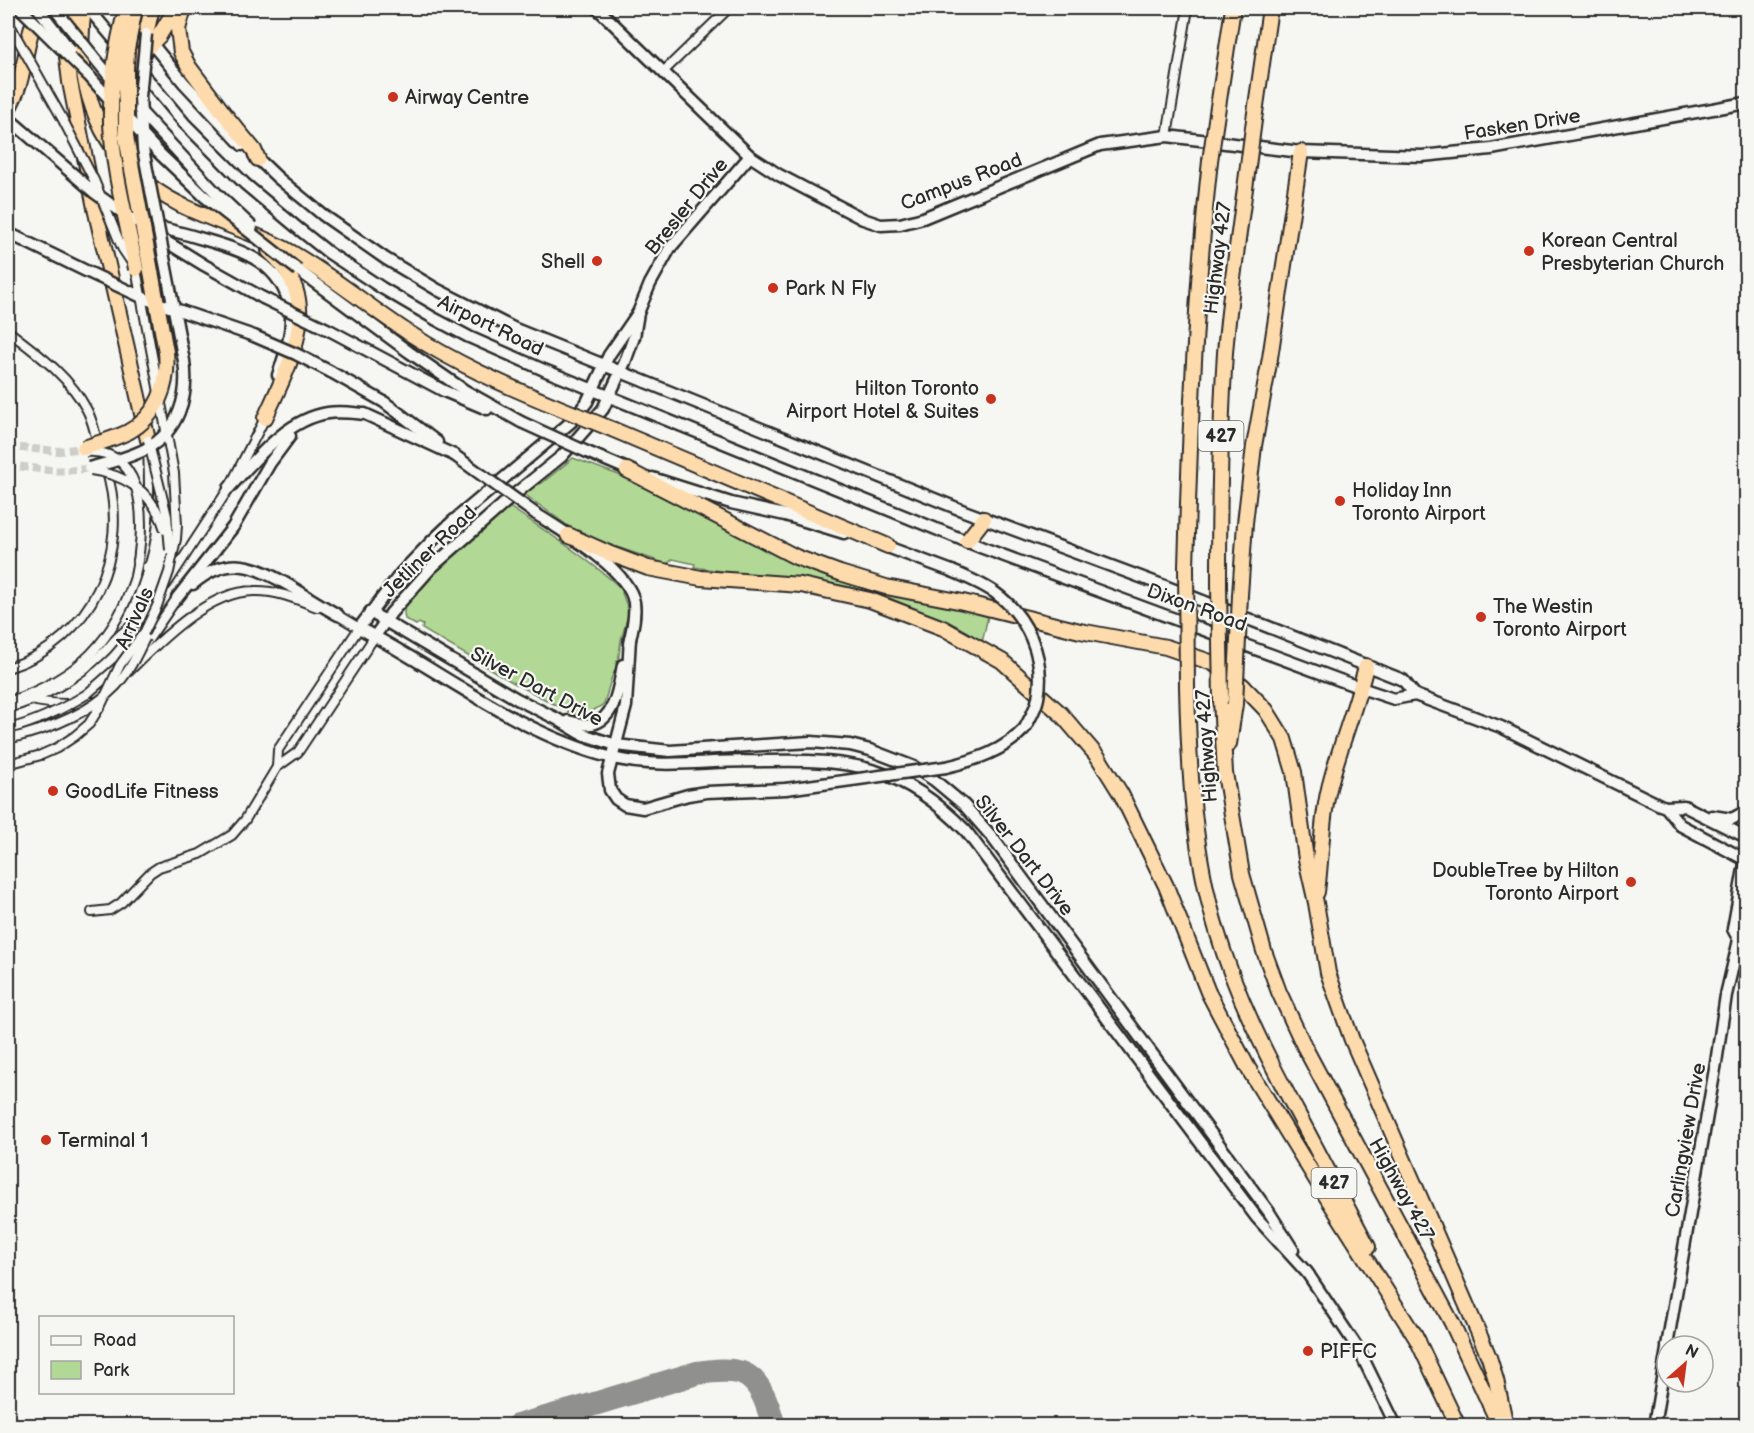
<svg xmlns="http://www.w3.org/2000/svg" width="1754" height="1433" viewBox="0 0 1754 1433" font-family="'Balsamiq Sans',sans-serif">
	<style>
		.green { fill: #b1d995; stroke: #6e8260; stroke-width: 1.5 }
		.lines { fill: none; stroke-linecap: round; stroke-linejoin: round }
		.taxiway { stroke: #90908e; stroke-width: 24 }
		.street-tunnel { stroke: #cdcdca; stroke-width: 8; stroke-dasharray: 8 4; stroke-linecap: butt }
		.street-casing { stroke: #2b2b2b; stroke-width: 12 }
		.secondary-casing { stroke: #2b2b2b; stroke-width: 15 }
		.highway-casing { stroke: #2b2b2b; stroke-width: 18 }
		.street { stroke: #f6f6f2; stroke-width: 8 }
		.secondary { stroke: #f6f6f2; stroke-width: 10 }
		.highway { stroke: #fedbac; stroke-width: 14 }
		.street-bridge-casing { stroke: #2b2b2b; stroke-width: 12; stroke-linecap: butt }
		.secondary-bridge-casing { stroke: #2b2b2b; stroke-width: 15; stroke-linecap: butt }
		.highway-bridge-casing { stroke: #2b2b2b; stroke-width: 18; stroke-linecap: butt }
		.street-bridge { stroke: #f6f6f2; stroke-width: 8 }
		.secondary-bridge { stroke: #f6f6f2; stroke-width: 10 }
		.highway-bridge { stroke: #fedbac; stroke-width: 14 }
		.poi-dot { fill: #c8321e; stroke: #f6f6f2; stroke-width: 2 }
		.labels { text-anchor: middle; stroke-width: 4.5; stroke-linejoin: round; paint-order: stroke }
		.shield { fill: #f6f6f2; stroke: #686867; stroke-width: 1.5 }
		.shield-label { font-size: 18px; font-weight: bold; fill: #2b2b2b }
		.poi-label { font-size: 20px; fill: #2b2b2b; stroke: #f6f6f2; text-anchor: start }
		.street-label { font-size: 20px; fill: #2b2b2b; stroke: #f6f6f2 }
	</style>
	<rect width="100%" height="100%" fill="#f6f6f2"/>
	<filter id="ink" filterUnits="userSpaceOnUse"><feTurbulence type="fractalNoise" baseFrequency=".0167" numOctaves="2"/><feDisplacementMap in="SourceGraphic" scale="12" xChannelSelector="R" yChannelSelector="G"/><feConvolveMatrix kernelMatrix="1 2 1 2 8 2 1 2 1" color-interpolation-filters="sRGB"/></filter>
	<g filter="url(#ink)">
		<g class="green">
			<polygon points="573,458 624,477 804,568 866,589 985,614 988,616 982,643 933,616 887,597 849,587 802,578 727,572 694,567 695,564 673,559 667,564 611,545 571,528 520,491 542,483"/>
			<path d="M505 504C546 531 588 558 624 591L622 593 629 612 621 640 618 663 611 679 604 704 586 715 573 714 514 683 422 629 423 625 419 623 416 625 405 619 404 613 405 604 421 586Z"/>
		</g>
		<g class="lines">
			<path class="taxiway" d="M517 1426 581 1408 697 1373C711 1371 731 1368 744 1374 762 1382 769 1409 774 1426"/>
			<g class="street-tunnel">
				<polyline points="8,447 59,451 84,448"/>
				<path d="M8 465C35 468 61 474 89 468"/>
			</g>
			<defs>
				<g id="street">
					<polyline points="663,72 729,8"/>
					<polyline points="1167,136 1188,8"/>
					<path d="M8 331C38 354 69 376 87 410 93 421 95 435 99 446"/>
					<path d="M141 559C152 522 149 484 148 446"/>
					<polyline points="166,585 229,488 265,418"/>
					<polyline points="144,646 177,598"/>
					<path d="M8 668C92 641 132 552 106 469"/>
					<path d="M128 672C160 641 208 591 254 591 276 590 297 599 317 607"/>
					<polyline points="121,676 134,649"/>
					<polyline points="87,694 119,666"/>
					<path d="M31 700C53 705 72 705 94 702"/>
					<path d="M8 702C78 678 115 642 137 571"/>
					<path d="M8 708C42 699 77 678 103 653 109 648 113 641 119 636 131 625 144 618 154 606"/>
					<polyline points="277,767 278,750 359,628 334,613"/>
					<polyline points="92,912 110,910 121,903 150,873 159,867 200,854 232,835 245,820 277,767 298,752 375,636"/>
				</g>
				<g id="secondary">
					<polyline points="88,8 185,124 245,184 300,230 329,253 382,288 435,319 469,337 544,370 983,548 1361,688 1394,699 1415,695 1501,727 1660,805 1666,807 1684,806 1746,837"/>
					<polyline points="597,8 750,156 779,175 863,219 881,225 900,224 923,218 1100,145 1167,136 1301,152 1422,156 1491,149 1746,103"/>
					<polyline points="130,17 184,83 242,145"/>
					<polyline points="254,155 278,178 323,215 386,259 438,290 515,329 964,511 1162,585 1403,680 1415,695"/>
					<path d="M135 222C159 227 183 233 206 240 244 251 281 263 290 308 294 330 285 354 278 375"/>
					<polyline points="139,225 204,265 263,298"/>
					<polyline points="8,233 88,272"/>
					<polyline points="298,270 409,352 464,390 521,422"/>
					<polyline points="184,312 254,336"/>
					<path d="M638 313 609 355 587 402 571 422 452 522 432 541 401 573 359 628C442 671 517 733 609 757 642 766 680 764 714 762 732 761 750 761 768 761 854 759 904 767 966 831L1257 1218 1309 1275"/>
					<polyline points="331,331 444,391 487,409"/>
					<polyline points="331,372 384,402 437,442"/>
					<polyline points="587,452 634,472"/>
					<polyline points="652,478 731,503 785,515 844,533"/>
					<path d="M229 488C256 459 287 419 328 413 340 411 353 413 365 414L454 455"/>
					<path d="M536 514C564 532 628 569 634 602 636 616 632 630 629 644"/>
					<polyline points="882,545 952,571"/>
					<path d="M193 584C228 554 255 565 290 586 306 596 322 606 338 615"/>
					<polyline points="177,598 233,527 270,463 290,436"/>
					<polyline points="370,612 517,699 557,719 582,734 616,745 670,751 811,742 850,745 870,750 914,767 934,780 964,805 992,837 1269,1212 1293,1250"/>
					<polyline points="375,636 391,613 432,567 515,494 562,456 603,409 625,362 634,337 638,313 650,284 670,248 750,156"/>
					<polyline points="630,638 626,706 608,774 610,790 616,799 625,805 643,808 688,795 706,792 786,789"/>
					<path d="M568 721C576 723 584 726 592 724 616 719 619 684 623 665"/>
					<path d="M946 767C976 760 1004 751 1025 728"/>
					<polyline points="1666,807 1680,825 1746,860"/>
					<polyline points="1712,816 1732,819 1746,811"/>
					<polyline points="1739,940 1733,929 1746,858"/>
					<polyline points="1306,1271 1359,1350 1396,1426"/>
					<polyline points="1667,1346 1716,1063 1726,995 1739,940 1746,931"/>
					<polyline points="1654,1426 1667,1349"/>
				</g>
				<g id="highway">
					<polyline points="74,8 67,57 70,82 95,208 148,440"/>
					<path d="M84 8C75 68 90 131 136 174 177 214 236 223 285 249 329 273 367 306 409 333 455 363 504 385 555 406"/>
					<polyline points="184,8 178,29 181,52 189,67 225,115 254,150 258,159"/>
					<polyline points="146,34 152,8"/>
					<polyline points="133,62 159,36 176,8"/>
					<path d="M8 109C27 79 24 39 39 8"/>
					<polyline points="1216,120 1233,8"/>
					<polyline points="1254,120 1270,8"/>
					<path d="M265 418C290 363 326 301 269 251"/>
					<polyline points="614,430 888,546"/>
					<polyline points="627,470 796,557 840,573 886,587 963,602 1080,631 1166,647 1213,663 1243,686 1266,710 1284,739 1294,772 1306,859 1316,903 1328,973 1352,1040 1489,1357 1496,1380 1506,1426"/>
					<polyline points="568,535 608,553 648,568 701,578 801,585 870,600 943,628 1002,661 1061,714 1098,757 1121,794 1166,886 1208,992 1248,1068 1328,1199 1418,1341"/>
					<polyline points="967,541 984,519"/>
					<path d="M1186 567C1190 431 1195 296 1210 161"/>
					<path d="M1219 586C1219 508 1220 430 1225 353 1230 290 1240 228 1248 166"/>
					<polyline points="1240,595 1245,523 1254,446 1270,358 1301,152"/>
					<path d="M1187 687C1189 769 1193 852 1217 931 1236 995 1266 1055 1298 1114 1321 1158 1345 1203 1368 1247"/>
					<polyline points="1221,699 1225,773 1242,874 1264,951 1279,992 1304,1046 1452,1323 1498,1422"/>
					<polyline points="1229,744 1235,704"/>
					<path d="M1317 892C1322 854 1321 814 1332 777 1342 740 1357 704 1366 666"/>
					<polyline points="1414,1333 1458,1426"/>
				</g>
			</defs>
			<use href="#street" class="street-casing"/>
			<use href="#secondary" class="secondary-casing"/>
			<use href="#highway" class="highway-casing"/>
			<use href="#street" class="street"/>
			<use href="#secondary" class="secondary"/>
			<use href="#highway" class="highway"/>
			<defs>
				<g id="street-bridge">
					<polyline points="8,22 62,118 94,180 122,248 136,269 174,473 177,525 176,539 169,572 157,606 145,631 120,665 101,705 89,724 75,736 57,748 41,755 8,764"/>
					<polyline points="148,440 167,516 170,550"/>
					<path d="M86 452C150 448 145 533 135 576"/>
					<path d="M91 470C128 475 154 494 165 530"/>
					<path d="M8 729C37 722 61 710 87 694"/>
					<path d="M8 739C46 730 88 715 116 686 129 672 137 655 145 638"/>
				</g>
				<g id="secondary-bridge">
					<polyline points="20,8 90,77 113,103"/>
					<polyline points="38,8 70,50"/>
					<polyline points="54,8 115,83"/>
					<polyline points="140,111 218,195 252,227"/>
					<polyline points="124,115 159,153 204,196 298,270"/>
					<polyline points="8,118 95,193 134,221"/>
					<polyline points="88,272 146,299 184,312"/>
					<polyline points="263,298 331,331"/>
					<polyline points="254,336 296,354 331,372"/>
					<polyline points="521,422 587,452"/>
					<polyline points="454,455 536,514"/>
					<path d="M89 468C108 463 129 458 146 449 179 431 189 396 184 361L143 149 140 97 146 34"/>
					<path d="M952 571C966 577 981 583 994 592 1027 615 1046 658 1038 698 1036 709 1030 718 1025 728"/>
					<polyline points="786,789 946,767"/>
				</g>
				<g id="highway-bridge">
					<path d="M126 9C116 47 110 84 111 123 113 172 127 220 136 269"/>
					<polyline points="1210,161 1216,120"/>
					<polyline points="1248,166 1254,120"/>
					<polyline points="555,406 614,430"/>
					<path d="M84 448C98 443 114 439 128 432 158 416 169 384 166 352L126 137V70L127 49 135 8"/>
					<polyline points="1186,567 1187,687"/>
					<polyline points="1219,586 1221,699"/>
					<polyline points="1235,704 1240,595"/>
				</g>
			</defs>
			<use href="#street-bridge" class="street-bridge-casing"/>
			<use href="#secondary-bridge" class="secondary-bridge-casing"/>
			<use href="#highway-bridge" class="highway-bridge-casing"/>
			<use href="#street-bridge" class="street-bridge"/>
			<use href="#secondary-bridge" class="secondary-bridge"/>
			<use href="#highway-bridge" class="highway-bridge"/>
		</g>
	</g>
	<g class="poi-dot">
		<circle cx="393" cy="97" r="6"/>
		<circle cx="1529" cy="251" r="6"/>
		<circle cx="597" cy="261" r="6"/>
		<circle cx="773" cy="288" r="6"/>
		<circle cx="991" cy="399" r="6"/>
		<circle cx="1340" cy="501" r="6"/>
		<circle cx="1481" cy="617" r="6"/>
		<circle cx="53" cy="791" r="6"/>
		<circle cx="1631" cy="882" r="6"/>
		<circle cx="46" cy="1140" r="6"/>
		<circle cx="1308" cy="1351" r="6"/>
	</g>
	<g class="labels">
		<g class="shield">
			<rect x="1198.5" y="421" width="45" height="30" rx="4.5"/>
			<rect x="1311.5" y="1168" width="45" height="30" rx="4.5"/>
		</g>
		<g class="shield-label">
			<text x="1221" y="442">427</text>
			<text x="1334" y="1189">427</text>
		</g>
		<g class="poi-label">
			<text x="405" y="104">Airway Centre</text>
			<text x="1541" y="247">Korean Central<tspan x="1541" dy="23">Presbyterian Church</tspan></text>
			<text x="585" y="268" text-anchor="end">Shell</text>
			<text x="785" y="295">Park N Fly</text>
			<text x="979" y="395" text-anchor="end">Hilton Toronto<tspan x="979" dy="23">Airport Hotel &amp; Suites</tspan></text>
			<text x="1352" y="497">Holiday Inn<tspan x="1352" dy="23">Toronto Airport</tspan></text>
			<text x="1493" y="613">The Westin<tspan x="1493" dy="23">Toronto Airport</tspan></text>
			<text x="65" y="798">GoodLife Fitness</text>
			<text x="1619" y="877" text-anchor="end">DoubleTree by Hilton<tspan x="1619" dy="23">Toronto Airport</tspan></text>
			<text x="58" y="1147">Terminal 1</text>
			<text x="1320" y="1358">PIFFC</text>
		</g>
		<g class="street-label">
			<text transform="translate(1522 124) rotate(-9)" y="7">Fasken Drive</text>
			<text transform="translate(961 181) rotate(-21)" y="7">Campus Road</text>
			<text transform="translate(686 206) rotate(-51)" y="7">Bresler Drive</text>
			<text transform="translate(1217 258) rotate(-83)" y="7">Highway 427</text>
			<text transform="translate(491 325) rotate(26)" y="7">Airport Road</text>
			<text transform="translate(429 551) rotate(-44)" y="7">Jetliner Road</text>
			<text transform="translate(1197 607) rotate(20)" y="7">Dixon Road</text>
			<text transform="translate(134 618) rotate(-66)" y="7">Arrivals</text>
			<text transform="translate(537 686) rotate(28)" y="7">Silver Dart Drive</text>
			<text transform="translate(1206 746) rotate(-94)" y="7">Highway 427</text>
			<text transform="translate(1025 855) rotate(52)" y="7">Silver Dart Drive</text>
			<text transform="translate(1685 1140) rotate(-80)" y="7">Carlingview Drive</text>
			<text transform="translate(1402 1189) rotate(61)" y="7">Highway 427</text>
		</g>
	</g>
	<rect width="1754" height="1433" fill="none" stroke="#f6f6f2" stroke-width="30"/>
	<rect x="15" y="15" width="1724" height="1403" fill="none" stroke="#2b2b2b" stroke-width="2" filter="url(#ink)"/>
	<rect x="39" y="1316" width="195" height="78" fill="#f6f6f2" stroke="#a5a5a2" stroke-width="1.5"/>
	<rect x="51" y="1336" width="30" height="9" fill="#f6f6f2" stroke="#a5a5a2" stroke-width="1.5"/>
	<text x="93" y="1346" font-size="18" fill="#2b2b2b">Road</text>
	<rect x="51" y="1361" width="30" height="18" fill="#b1d995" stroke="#a5a5a2" stroke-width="1.5"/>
	<text x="93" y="1376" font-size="18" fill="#2b2b2b">Park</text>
	<g transform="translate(1685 1364) rotate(28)"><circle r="28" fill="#f6f6f2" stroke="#a5a5a2" stroke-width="1.5"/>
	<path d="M0-4.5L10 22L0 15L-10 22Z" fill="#c8321e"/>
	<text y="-9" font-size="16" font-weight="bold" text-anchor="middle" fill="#2b2b2b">N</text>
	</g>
</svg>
